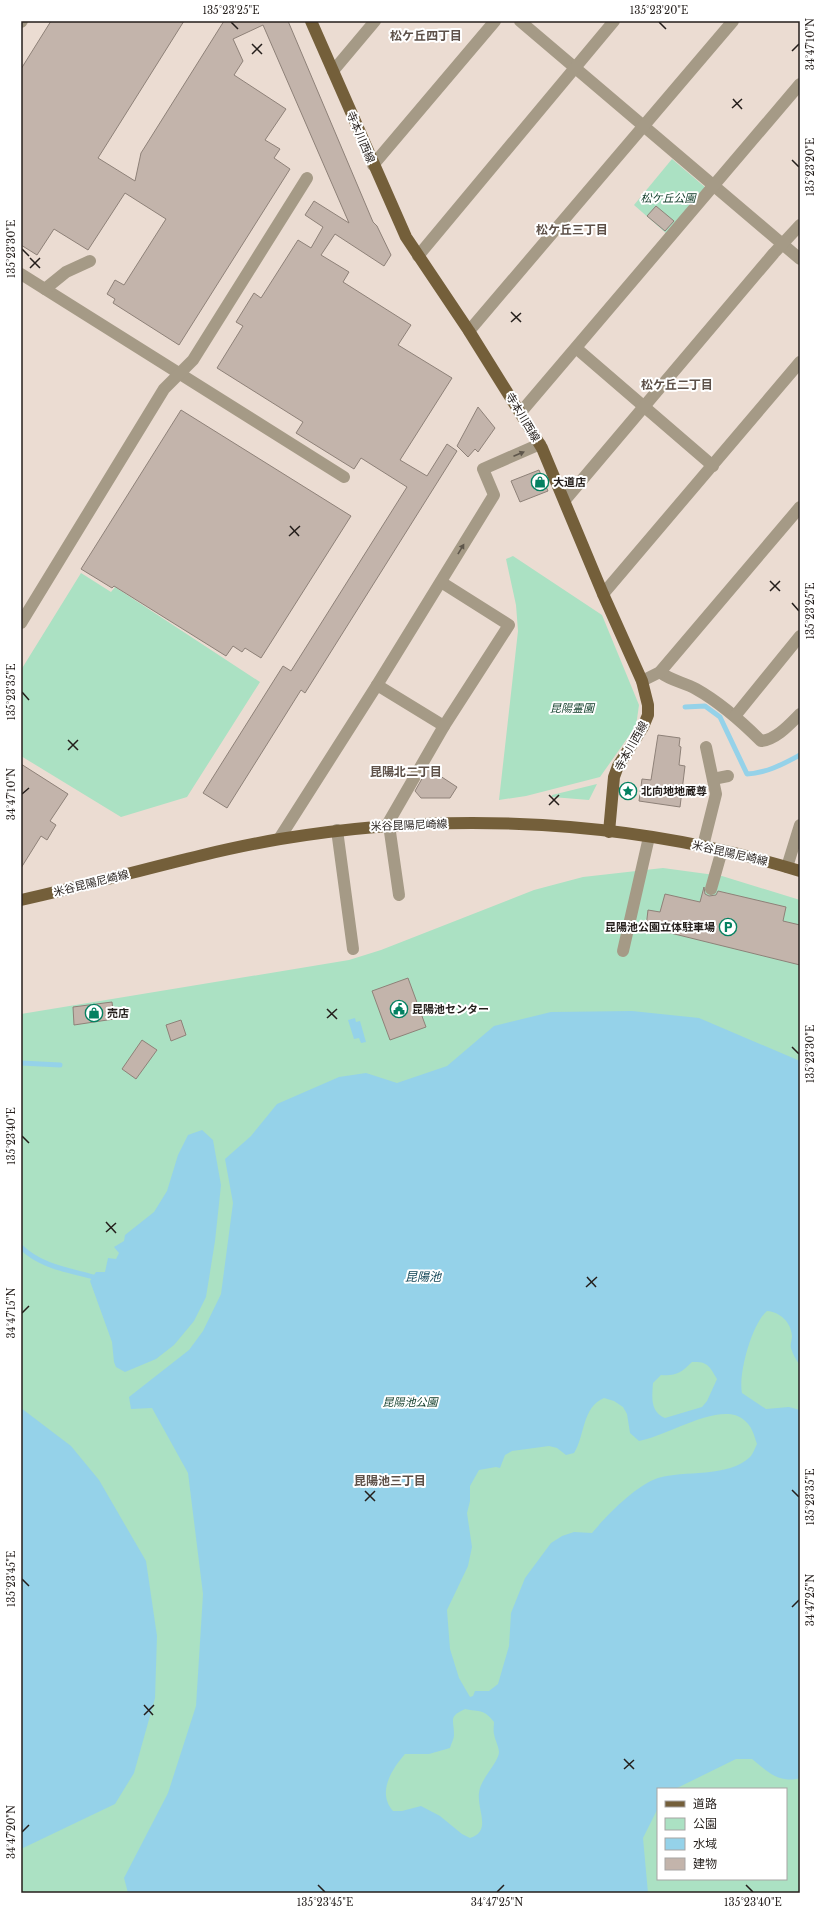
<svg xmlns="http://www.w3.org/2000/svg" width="821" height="1914" viewBox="0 0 821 1914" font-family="'Libre Baskerville','Noto Sans JP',serif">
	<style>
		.green { fill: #abe1c3; fill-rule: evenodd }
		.water { fill: #95d2e9; fill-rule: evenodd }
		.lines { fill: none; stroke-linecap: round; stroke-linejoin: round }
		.stream { stroke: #95d2e9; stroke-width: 5 }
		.building { fill: #c3b4ab; stroke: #8e8178 }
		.minor { stroke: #a59a86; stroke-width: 12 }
		.major { stroke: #745f3a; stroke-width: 12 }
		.oneway { fill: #5e564b }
		.ticks { fill: none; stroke: #241e1b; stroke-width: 1.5 }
		.labels { text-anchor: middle; stroke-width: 4; stroke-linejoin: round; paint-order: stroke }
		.street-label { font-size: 11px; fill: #241e1b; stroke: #fff }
		.park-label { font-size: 11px; font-style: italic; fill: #0c3925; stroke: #fff }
		.poi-label { font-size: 11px; font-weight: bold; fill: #241e1b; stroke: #fff; text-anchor: start }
		.neighbourhood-label { font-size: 12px; font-weight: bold; fill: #5d5048; stroke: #fff }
		.water-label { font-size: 12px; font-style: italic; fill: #093f50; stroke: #fff }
		.neatline { fill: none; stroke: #241e1b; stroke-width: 1.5 }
		.ticks-label { font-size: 10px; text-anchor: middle; fill: #241e1b }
	</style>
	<rect width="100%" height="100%" fill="#ebdcd2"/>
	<g class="green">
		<polygon points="672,159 706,188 667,234 634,205"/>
		<polygon points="513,556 602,615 639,705 636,726 600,777 526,796 499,800 518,631 516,605 506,559"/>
		<polygon points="81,573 111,592 115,587 260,682 187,797 121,817 21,756 21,670"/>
		<polygon points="597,784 589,800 552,797 552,795"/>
		<path d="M663 868 722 876 800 900V1893H21V1014L349 960 381 950 534 890 583 877ZM658 1789H786V1879H658Z"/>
	</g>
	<g class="water">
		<path d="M632 1011 699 1018 800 1061V1365C796 1360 793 1355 791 1348 790 1344 792 1340 792 1336 791 1322 780 1312 767 1311 752 1323 738 1374 742 1393L766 1409 789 1407 800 1410V1778C779 1784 767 1771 752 1759H736L675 1789H658V1808L643 1838 648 1893H128L124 1878 168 1793 196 1706 203 1594 188 1473 152 1408 131 1409 129 1397 189 1350 203 1331 221 1294 233 1203 225 1159 251 1136 277 1104 339 1077 366 1073 397 1083 447 1066 494 1026 551 1012ZM692 1362C708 1361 710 1367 717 1379L707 1401 702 1407 665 1418C650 1412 652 1397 653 1383L661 1375C676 1376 681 1373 692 1362ZM604 1398 614 1401 623 1407 627 1414 630 1433 639 1441C666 1437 721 1400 744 1420 752 1426 754 1435 757 1444 755 1448 753 1454 750 1457 729 1478 683 1470 658 1478 635 1486 607 1515 592 1533L574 1532 562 1536 551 1543 525 1578 511 1613 509 1646 498 1684 489 1691H475L473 1696 470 1697 459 1678 450 1649 447 1610 468 1566 472 1547 467 1513 470 1501V1486L479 1470 496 1467 500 1468 505 1455 512 1451 549 1446 557 1448 566 1455 574 1453C585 1436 582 1407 604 1398ZM465 1709C480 1712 484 1709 494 1722 494 1726 493 1730 494 1734 495 1740 499 1747 499 1752 499 1762 480 1779 479 1793 477 1811 492 1831 470 1838L462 1834 440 1816 421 1806 402 1811H393C377 1793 391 1770 405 1754H429L450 1748C451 1744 454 1739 454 1735 454 1719 448 1717 465 1709Z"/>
		<polygon points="355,1018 356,1022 360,1021 366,1042 361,1043 359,1038 354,1039 348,1020"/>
		<polygon points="202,1130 213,1140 221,1185 215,1241 206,1297 194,1321 174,1345 156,1359 125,1372 116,1367 114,1362 112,1342 90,1281 96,1272 105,1272 108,1258 116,1259 119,1253 114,1247 124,1241 125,1235 154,1212 167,1191 178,1155 188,1135"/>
		<polygon points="21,1408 71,1446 99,1480 146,1561 157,1636 155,1698 134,1773 115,1804 21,1849"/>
	</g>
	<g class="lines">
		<g class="stream">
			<path d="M685 707 705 706 720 717 747 774C767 773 783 764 800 755"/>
			<polyline points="21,1063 60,1065"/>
			<path d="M21 1247C40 1266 68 1270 93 1277"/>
		</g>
	</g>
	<g class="building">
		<polygon points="51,21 184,21 98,158 135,181 141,153 224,21 288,21 373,222 377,226 391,255 384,266 335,234 321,255 349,272 343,282 411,325 398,345 452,378 400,460 427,476 447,444 457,451 305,693 301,690 227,808 203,793 283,666 291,671 407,487 361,458 354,469 296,433 303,422 217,368 243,326 236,322 254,293 261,298 298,240 311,248 323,227 305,215 314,201 349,223 263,25 233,39 243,61 234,75 286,109 265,140 280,149 274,158 290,169 179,345 113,303 115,299 107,294 115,280 124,285 166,219 125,193 88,250 54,229 37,255 21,245 21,69"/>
		<polygon points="656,206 674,221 665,231 647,216"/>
		<polygon points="478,407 495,428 478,452 475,449 468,457 457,446"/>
		<polygon points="181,410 351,516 261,658 245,648 242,652 233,646 226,656 114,586 112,588 81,569"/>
		<polygon points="539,470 548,491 520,502 511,481"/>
		<polygon points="658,735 680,738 679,746 681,747 679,765 685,766 680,807 639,801 642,779 651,780"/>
		<polygon points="21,764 68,794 50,821 56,825 47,840 41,836 21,868"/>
		<polygon points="428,768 457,787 450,798 421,798 415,791"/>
		<polygon points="704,887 705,894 709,896 716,895 718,891 786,907 783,921 800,925 800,965 646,927 648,910 660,912 665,894 700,902"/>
		<polygon points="408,978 426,1027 390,1040 372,991"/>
		<polygon points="112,1002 114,1019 74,1025 73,1007"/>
		<polygon points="181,1020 186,1035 171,1041 166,1025"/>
		<polygon points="142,1040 157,1050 136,1079 122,1069"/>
	</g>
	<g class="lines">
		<g class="minor">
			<polyline points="520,21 800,259"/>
			<polyline points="21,22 22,21"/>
			<polyline points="333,71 375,21"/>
			<polyline points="373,165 495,21"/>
			<polyline points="418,256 614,21"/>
			<polyline points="21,274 344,477"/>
			<polyline points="45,289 66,272 90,261"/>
			<polyline points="469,331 733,21"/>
			<polyline points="576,348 713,466"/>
			<polyline points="521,412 800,84"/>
			<polyline points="565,500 774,253 800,225"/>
			<polyline points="603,594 800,362"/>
			<polyline points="21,623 164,389 193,360 307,178"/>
			<path d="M660 672C671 681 684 682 696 689 721 703 741 721 761 741 776 740 790 724 800 714"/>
			<polyline points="642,681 660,672 800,507"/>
			<polyline points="377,685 444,726"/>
			<polyline points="735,716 800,636"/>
			<polyline points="713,779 728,776"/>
			<polyline points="387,825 444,726 509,625 441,582"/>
			<polyline points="389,825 399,895"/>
			<polyline points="337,830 353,949"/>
			<polyline points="279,839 377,685 494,495 483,469 540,444"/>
			<polyline points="703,846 716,794 706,747"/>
			<polyline points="787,867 800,825"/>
			<polyline points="711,889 722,850"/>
			<polyline points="623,951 649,837"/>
		</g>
		<g class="major">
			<polyline points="311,21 406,237 469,331 542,448 603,594 642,681 648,705 648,715 643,727 618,766 614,777 609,832"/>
			<path d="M21 900C108 881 193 854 280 839 452 810 634 820 800 871"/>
		</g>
	</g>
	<defs><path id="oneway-solid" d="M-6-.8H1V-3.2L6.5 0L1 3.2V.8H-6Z"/></defs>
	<g class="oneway">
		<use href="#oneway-solid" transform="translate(519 454) rotate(-23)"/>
		<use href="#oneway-solid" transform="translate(461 549) rotate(-59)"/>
	</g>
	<path class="ticks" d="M231 22 238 29M659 22 666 29M252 44 262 54M792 51 799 44M252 54 262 44M733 99 742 109M732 108 742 99M792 160 799 167M22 249 29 256M30 258 40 268M30 268 40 258M511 312 521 322M511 322 521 313M290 526 299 536M289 536 300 526M770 581 780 591M770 591 780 581M792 603 799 611M22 692 29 700M68 740 78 750M68 750 78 740M22 794 29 788M549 795 559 805M549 805 559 795M327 1009 337 1019M327 1018 337 1009M792 1047 799 1054M22 1136 29 1143M106 1222 116 1233M106 1232 116 1223M587 1277 596 1287M586 1287 597 1277M22 1313 29 1306M792 1490 799 1497M365 1491 375 1501M365 1501 375 1491M22 1579 29 1586M792 1607 799 1600M144 1705 153 1715M144 1715 154 1705M624 1759 634 1769M624 1769 634 1760M22 1832 29 1825M318 1885 325 1892M746 1885 753 1892M497 1892 504 1885"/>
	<defs>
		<symbol id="shop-ring" viewBox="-11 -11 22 22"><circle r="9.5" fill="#fff" stroke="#048161" stroke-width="1.5"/><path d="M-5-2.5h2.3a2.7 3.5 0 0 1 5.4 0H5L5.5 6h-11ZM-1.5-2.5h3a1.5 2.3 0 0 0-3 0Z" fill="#048161"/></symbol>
		<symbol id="sight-ring" viewBox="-11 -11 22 22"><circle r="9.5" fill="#fff" stroke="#048161" stroke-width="1.5"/><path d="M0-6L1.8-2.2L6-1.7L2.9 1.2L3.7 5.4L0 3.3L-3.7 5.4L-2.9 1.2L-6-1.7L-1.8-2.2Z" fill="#048161"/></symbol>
		<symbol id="parking-ring" viewBox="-11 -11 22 22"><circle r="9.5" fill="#fff" stroke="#048161" stroke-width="1.5"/><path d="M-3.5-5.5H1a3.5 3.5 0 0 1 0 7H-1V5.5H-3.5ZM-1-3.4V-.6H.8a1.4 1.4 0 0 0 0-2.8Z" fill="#048161"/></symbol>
		<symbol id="civic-ring" viewBox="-11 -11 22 22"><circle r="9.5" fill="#fff" stroke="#048161" stroke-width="1.5"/><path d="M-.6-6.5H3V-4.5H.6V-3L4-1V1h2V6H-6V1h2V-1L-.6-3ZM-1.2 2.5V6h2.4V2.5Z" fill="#048161"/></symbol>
	</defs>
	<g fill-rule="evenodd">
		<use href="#shop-ring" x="530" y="472" width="20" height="20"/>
		<use href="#sight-ring" x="618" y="781" width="20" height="20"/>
		<use href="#parking-ring" x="718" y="917" width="20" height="20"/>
		<use href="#civic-ring" x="389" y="999" width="20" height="20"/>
		<use href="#shop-ring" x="84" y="1003" width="20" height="20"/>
	</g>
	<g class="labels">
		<g class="street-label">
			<text transform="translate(361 137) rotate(67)" y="4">寺本川西線</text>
			<text transform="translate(523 417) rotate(59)" y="4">寺本川西線</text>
			<text transform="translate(631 746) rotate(-61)" y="4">寺本川西線</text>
			<text transform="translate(409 825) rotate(-2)" y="4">米谷昆陽尼崎線</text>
			<text transform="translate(730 853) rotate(13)" y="4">米谷昆陽尼崎線</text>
			<text transform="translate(91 883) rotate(-14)" y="4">米谷昆陽尼崎線</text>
		</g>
		<g class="park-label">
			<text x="668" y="202">松ケ丘公園</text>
			<text x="572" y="712">昆陽霊園</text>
			<text x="410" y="1406">昆陽池公園</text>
		</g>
		<g class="poi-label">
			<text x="553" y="486">大道店</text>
			<text x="641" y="795">北向地地蔵尊</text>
			<text x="715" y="931" text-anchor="end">昆陽池公園立体駐車場</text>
			<text x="412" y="1013">昆陽池センター</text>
			<text x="107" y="1017">売店</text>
		</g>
		<g class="neighbourhood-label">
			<text x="426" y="40">松ケ丘四丁目</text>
			<text x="572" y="234">松ケ丘三丁目</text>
			<text x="677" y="389">松ケ丘二丁目</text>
			<text x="406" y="776">昆陽北二丁目</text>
			<text x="390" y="1485">昆陽池三丁目</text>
		</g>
		<g class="water-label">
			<text x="423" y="1281">昆陽池</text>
		</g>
	</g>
	<rect width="821" height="1914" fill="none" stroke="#ffffff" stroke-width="44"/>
	<rect x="657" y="1788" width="130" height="92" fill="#ffffff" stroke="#a7a5a4"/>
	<rect x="665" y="1801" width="20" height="6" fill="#745f3a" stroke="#a7a5a4"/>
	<text x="693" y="1808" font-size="12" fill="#241e1b">道路</text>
	<rect x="665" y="1818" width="20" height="12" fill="#abe1c3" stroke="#a7a5a4"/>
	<text x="693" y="1828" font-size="12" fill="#241e1b">公園</text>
	<rect x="665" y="1838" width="20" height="12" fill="#95d2e9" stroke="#a7a5a4"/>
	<text x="693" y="1848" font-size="12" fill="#241e1b">水域</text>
	<rect x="665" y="1858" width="20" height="12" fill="#c3b4ab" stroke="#a7a5a4"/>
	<text x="693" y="1868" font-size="12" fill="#241e1b">建物</text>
	<rect x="22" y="22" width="777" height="1870" class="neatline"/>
	<g class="ticks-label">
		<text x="231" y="14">135°23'25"E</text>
		<text x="659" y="14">135°23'20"E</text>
		<text transform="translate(810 44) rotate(-90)" y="4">34°47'10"N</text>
		<text transform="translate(810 167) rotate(-90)" y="4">135°23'20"E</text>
		<text transform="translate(11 249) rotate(-90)" y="4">135°23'30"E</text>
		<text transform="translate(810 611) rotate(-90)" y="4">135°23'25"E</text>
		<text transform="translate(11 692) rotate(-90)" y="4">135°23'35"E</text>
		<text transform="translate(11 794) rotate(-90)" y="4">34°47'10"N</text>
		<text transform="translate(810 1054) rotate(-90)" y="4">135°23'30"E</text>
		<text transform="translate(11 1136) rotate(-90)" y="4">135°23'40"E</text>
		<text transform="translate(11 1313) rotate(-90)" y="4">34°47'15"N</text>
		<text transform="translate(810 1497) rotate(-90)" y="4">135°23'35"E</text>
		<text transform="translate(11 1579) rotate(-90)" y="4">135°23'45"E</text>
		<text transform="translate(810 1600) rotate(-90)" y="4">34°47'25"N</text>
		<text transform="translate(11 1832) rotate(-90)" y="4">34°47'20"N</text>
		<text x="325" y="1906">135°23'45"E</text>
		<text x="497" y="1906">34°47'25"N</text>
		<text x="753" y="1906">135°23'40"E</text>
	</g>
</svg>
